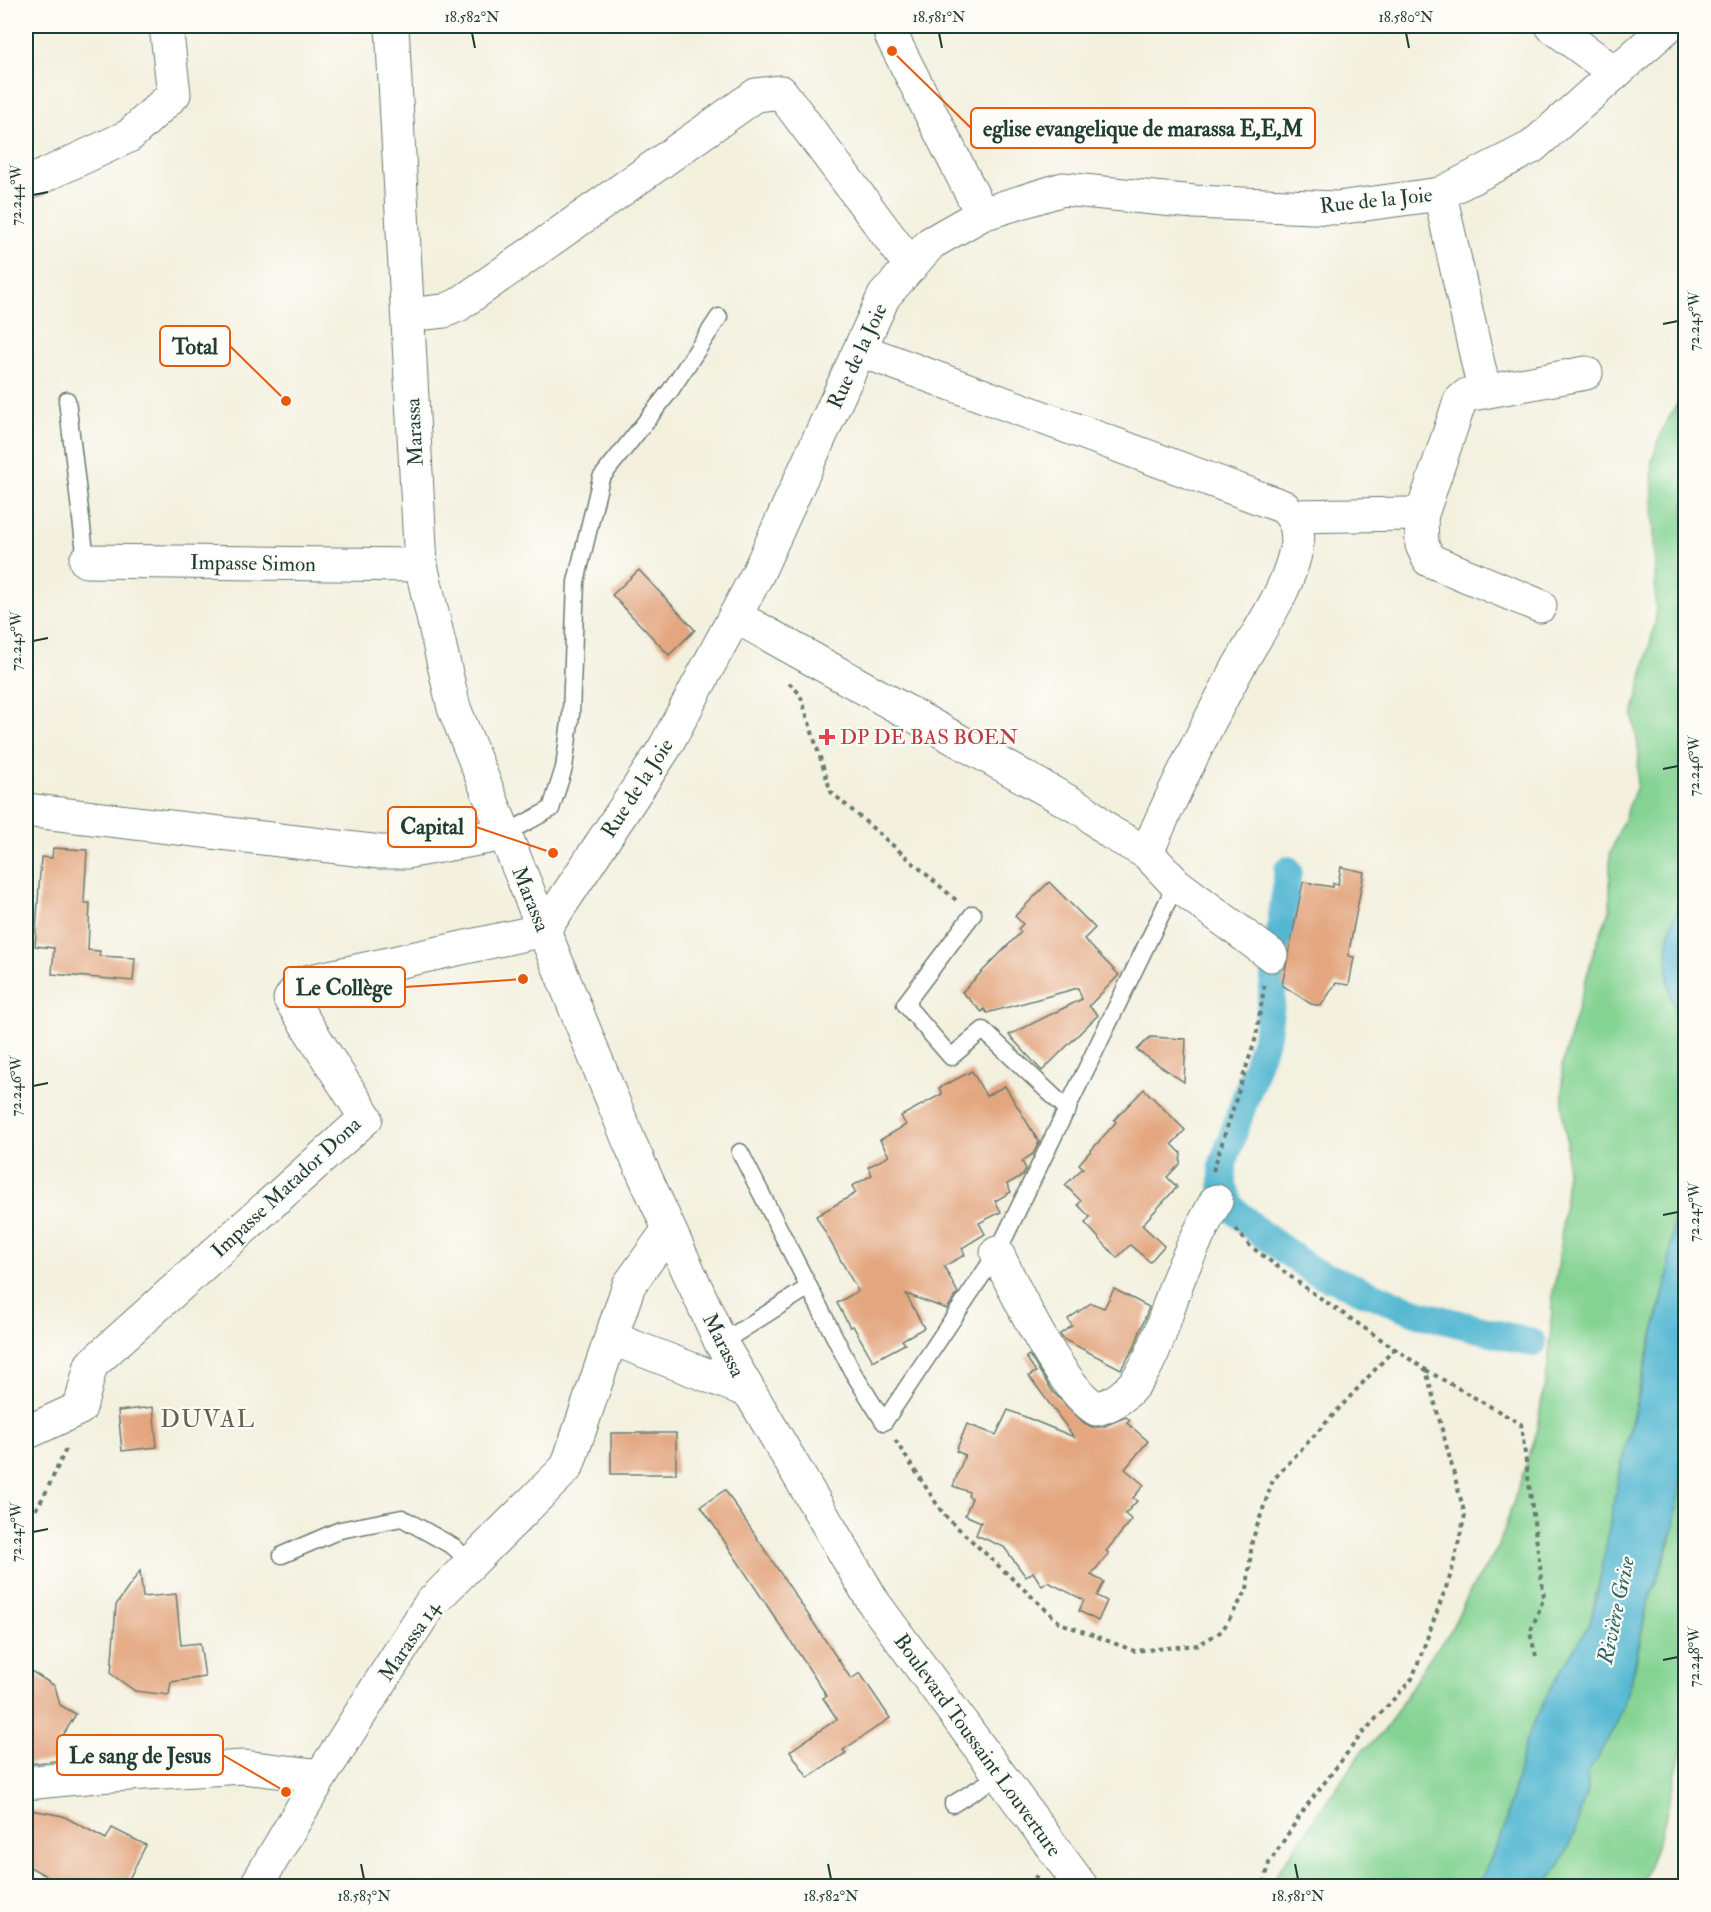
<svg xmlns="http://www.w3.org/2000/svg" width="1711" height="1912" viewBox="0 0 1711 1912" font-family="'IM FELL Double Pica',serif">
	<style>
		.green { fill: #84d393; stroke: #528864; stroke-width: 1.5 }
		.water { fill: #54b8d2; stroke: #3a7a83; stroke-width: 1.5 }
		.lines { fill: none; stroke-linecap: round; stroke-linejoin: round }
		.canal { stroke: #54b8d2; stroke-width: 28 }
		.building { fill: #e3a67f }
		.lane-casing { stroke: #697c70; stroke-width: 19 }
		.street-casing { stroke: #697c70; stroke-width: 35 }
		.secondary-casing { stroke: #697c70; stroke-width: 35 }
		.path { stroke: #697c70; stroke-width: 4; stroke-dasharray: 4.5 4.5; stroke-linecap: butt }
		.lane { stroke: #fff; stroke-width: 16 }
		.street { stroke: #fff; stroke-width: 33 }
		.secondary { stroke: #fff; stroke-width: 33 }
		.ticks { fill: none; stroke: #1f3d34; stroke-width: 2 }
		.health-dot { fill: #e0444e; stroke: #fdfcf7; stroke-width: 2 }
		.labels { text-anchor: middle; stroke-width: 4.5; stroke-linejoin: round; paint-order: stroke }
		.street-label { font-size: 21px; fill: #1f3d34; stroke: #fdfcf7 }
		.health-label { font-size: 21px; fill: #be3a42; stroke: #fdfcf7; text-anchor: start }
		.water-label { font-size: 22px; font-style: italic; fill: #2f6263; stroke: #fdfcf7 }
		.quarter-label { font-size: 24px; letter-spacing: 1.5px; fill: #64624e; stroke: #fdfcf7 }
		.leader { fill: none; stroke: #e8590c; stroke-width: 2 }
		.callout-dot { fill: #e8590c; stroke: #fdfcf7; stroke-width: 2 }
		.callout { fill: #fdfcf7; stroke: #e8590c; stroke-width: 2 }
		.callout-label { font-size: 22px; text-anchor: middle; font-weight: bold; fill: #1f3d34 }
		.neatline { fill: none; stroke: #1f3d34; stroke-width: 2 }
		.ticks-label { font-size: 15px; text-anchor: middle; fill: #1f3d34 }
	</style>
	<rect width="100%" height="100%" fill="#fdfcf7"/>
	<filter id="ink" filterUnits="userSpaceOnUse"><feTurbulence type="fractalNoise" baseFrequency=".0167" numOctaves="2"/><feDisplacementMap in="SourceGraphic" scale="12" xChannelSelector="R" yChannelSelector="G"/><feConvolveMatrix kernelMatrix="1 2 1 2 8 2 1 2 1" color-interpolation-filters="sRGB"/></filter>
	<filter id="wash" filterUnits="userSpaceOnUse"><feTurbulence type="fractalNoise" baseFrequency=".008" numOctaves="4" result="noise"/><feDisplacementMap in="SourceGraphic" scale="24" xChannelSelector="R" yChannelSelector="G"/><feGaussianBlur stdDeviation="1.35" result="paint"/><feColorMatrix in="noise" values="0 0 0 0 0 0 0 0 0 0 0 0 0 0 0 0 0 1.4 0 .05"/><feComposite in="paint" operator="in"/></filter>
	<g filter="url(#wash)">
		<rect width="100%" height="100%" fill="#f3f0de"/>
		<g class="green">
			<polygon points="1685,391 1686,845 1681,867 1681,895 1670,932 1668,984 1685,1054 1685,1169 1673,1225 1668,1276 1641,1380 1618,1479 1606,1552 1589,1625 1549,1691 1527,1737 1503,1832 1478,1886 1268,1886 1362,1751 1384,1732 1428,1660 1449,1633 1472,1588 1498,1548 1535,1438 1549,1361 1553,1291 1558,1268 1566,1186 1567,1142 1563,1115 1562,1065 1594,950 1610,909 1610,854 1637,786 1639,753 1633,716 1656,618 1652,460 1663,428"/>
			<polygon points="1685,1408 1686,1731 1662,1832 1641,1886 1545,1886 1562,1861 1588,1786 1588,1774 1593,1764 1618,1721 1635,1667 1647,1607 1671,1540 1681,1479 1680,1429"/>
		</g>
		<g class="water">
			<path d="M1685 845V1054C1676 1014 1661 973 1670 931 1672 919 1679 908 1681 895 1683 879 1682 862 1685 845Z"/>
			<polygon points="1685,1169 1686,1408 1680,1429 1681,1479 1674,1528 1647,1607 1632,1677 1618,1721 1588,1774 1588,1786 1575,1832 1562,1861 1545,1886 1478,1886 1503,1832 1527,1737 1549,1691 1589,1625 1596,1601 1618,1479 1668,1276 1673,1225"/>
		</g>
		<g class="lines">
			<polyline class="canal" points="1288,870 1267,1034 1223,1164 1223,1186 1231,1207 1259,1232 1313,1271 1421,1314 1533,1343"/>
		</g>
		<g id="blocks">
			<g class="building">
				<polygon points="639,570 695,630 669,655 612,595"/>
				<polygon points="53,848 87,850 84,903 90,903 88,950 100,951 99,956 135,958 133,981 52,974 54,948 35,946 41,857 52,858"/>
				<polygon points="1341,867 1364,872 1348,956 1354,957 1349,985 1336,983 1321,1006 1311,1004 1282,985 1303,882 1333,887 1333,883 1338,884"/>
				<polygon points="1049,882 1095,928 1084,939 1119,975 1089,1006 1098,1015 1042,1071 1009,1035 1082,999 1078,988 987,1013 984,1009 982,1012 962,992 1021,932 1018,929 1023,924 1015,916"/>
				<polygon points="1150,1037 1186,1039 1184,1082 1137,1050"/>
				<polygon points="972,1071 986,1096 1005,1086 1039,1142 1033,1154 1022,1161 1026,1169 1023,1175 1007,1184 1011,1192 995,1201 1001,1212 979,1223 985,1234 962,1248 965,1255 944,1266 958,1293 947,1309 906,1294 924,1328 902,1340 905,1344 873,1361 853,1326 850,1327 837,1303 858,1291 816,1216 856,1193 852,1186 872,1175 868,1167 889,1156 880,1140 906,1125 901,1116 942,1094 939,1088"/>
				<polygon points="1144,1089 1185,1130 1172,1144 1181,1153 1180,1164 1167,1177 1177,1187 1142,1225 1164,1246 1150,1262 1130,1245 1117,1258 1085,1223 1090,1217 1078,1205 1081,1201 1065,1185 1083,1168 1079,1164 1116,1122 1114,1120"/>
				<polygon points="1114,1289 1149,1307 1134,1348 1121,1369 1063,1339 1060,1334 1072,1326 1068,1319 1091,1303 1104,1308"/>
				<polygon points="1029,1355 1053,1392 1084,1423 1092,1427 1102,1427 1126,1417 1130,1420 1127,1423 1148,1441 1125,1469 1144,1485 1133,1498 1137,1501 1125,1514 1132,1520 1106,1551 1109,1553 1091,1575 1104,1582 1097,1596 1107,1601 1098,1621 1079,1611 1084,1600 1048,1582 1042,1586 1033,1572 1026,1577 1004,1547 976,1535 981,1522 965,1515 972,1498 968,1496 969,1492 953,1486 965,1455 956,1451 967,1424 996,1435 1008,1410 1074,1437 1029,1376 1036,1372 1026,1357"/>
				<polygon points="153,1407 157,1447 122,1451 118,1411"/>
				<rect x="611" y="1433" width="65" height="41"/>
				<polygon points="725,1490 851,1679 860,1673 890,1718 843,1750 846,1753 808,1778 790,1751 837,1719 823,1698 827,1696 701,1506"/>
				<polygon points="140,1571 143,1597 176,1594 181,1645 200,1643 205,1677 171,1682 169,1695 135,1691 111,1674 116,1605"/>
				<polygon points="26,1668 55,1686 60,1705 76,1714 56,1747 69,1755 65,1760 26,1764"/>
				<polygon points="26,1809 63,1816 106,1839 112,1828 146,1845 125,1887 53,1887 56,1881 26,1865"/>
			</g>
		</g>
	</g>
	<g filter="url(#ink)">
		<use href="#blocks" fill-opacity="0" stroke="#697c70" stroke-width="1.5"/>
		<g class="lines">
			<defs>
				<g id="lane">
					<polyline points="67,400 86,561"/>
					<polyline points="505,834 551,809 564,768 571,714 576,582 601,478 670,391 719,317"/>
					<polyline points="973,914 905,1004 951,1057 983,1030 1068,1110"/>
					<polyline points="740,1152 852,1371 884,1422 997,1253 1176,884"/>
					<polyline points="721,1343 809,1287"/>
					<polyline points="282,1555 340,1530 402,1518 454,1547 470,1563"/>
					<polyline points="953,1804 999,1776"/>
				</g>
				<g id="street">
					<polyline points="896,26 891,35 982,214"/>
					<polyline points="1552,26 1615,73"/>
					<polyline points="26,184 129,136 174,94 166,26"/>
					<polyline points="1440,194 1484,390"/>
					<polyline points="408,315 444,311 458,305 756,95 781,92 911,266"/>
					<polyline points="1293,516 1409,514 1421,517 1422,545 1429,560 1540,606"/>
					<polyline points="1421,517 1460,401 1467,395 1586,373"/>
					<polyline points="86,561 421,565"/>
					<path d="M735 616 1085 811 1111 833 1147 853C1172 793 1203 733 1234 675 1256 633 1289 592 1297 544 1300 529 1294 518 1284 507L860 350"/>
					<polyline points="26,810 380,852 406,852 505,834"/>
					<polyline points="1147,853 1176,884 1271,955"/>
					<path d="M997 1253C1017 1294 1059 1385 1096 1409 1150 1397 1161 1323 1178 1280 1189 1253 1202 1227 1216 1201"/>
					<polyline points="611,1338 748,1391"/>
					<polyline points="26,1433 80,1408 91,1365 366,1118 290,999 301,983 544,930 664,749 758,573 884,296 931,243 982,214 1063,189 1194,202 1337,208 1440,194 1532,147 1668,26"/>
					<polyline points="26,1783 97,1776 243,1767 321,1776 430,1604 567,1467 629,1285 668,1231"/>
					<polyline points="256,1886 321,1776"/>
				</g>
				<polyline id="secondary" points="392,26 421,565 454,708 629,1141 721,1343 874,1603 1081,1886"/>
			</defs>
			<use href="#lane" class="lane-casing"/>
			<use href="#street" class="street-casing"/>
			<use href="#secondary" class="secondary-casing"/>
			<g class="path">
				<polyline points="789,683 800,694 831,792 956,900"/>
				<polyline points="1213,1171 1256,1037 1265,982"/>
				<polyline points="1236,1229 1249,1245 1307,1289 1426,1370 1465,1515 1451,1574 1412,1679 1361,1735 1305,1808 1269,1863 1264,1886"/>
				<polyline points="1426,1370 1521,1424 1544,1597 1530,1633 1536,1656"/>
				<polyline points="895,1440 944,1515 1060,1623 1135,1651 1198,1645 1222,1631 1247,1590 1252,1541 1273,1480 1395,1348"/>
				<polyline points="26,1525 44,1496 66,1449"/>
				<polyline points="1030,1886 1037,1875"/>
			</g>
			<use href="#lane" class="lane"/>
			<use href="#street" class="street"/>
			<use href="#secondary" class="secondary"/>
		</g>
	</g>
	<path class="ticks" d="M472 33 475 48M939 33 942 48M1406 33 1409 48M33 195 48 192M1663 324 1678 321M33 641 48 638M1663 769 1678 766M33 1086 48 1083M1663 1215 1678 1212M33 1532 48 1529M1663 1660 1678 1657M361 1864 364 1879M828 1864 831 1879M1295 1864 1298 1879"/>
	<path class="health-dot" d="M824 728h6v6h6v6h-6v6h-6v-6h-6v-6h6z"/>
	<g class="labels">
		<g class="street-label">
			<text transform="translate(1376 200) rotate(-6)" y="7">Rue de la Joie</text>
			<text transform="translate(857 356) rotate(-65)" y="7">Rue de la Joie</text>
			<text transform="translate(414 432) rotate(-93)" y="7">Marassa</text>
			<text transform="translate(253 563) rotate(1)" y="7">Impasse Simon</text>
			<text transform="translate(637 788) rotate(-57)" y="7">Rue de la Joie</text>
			<text transform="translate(531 899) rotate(68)" y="7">Marassa</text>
			<text transform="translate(286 1187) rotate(-43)" y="7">Impasse Matador Dona</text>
			<text transform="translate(724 1345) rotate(63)" y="7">Marassa</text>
			<text transform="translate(409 1641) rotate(-56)" y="7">Marassa 14</text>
			<text transform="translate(978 1745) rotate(54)" y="7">Boulevard Toussaint Louverture</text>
		</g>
		<g class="health-label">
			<text x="840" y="744">DP DE BAS BOEN</text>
		</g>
		<g class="water-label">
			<text transform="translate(1615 1610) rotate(-78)" y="8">Rivière Grise</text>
		</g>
		<g class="quarter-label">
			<text x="208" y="1427">DUVAL</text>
		</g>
	</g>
	<path class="leader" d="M892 51L971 128M286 401L230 346M553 853L476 827M523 979L405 987M286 1792L223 1755"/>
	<g class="callout-dot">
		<circle cx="892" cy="51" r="6"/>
		<circle cx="286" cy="401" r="6"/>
		<circle cx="553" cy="853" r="6"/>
		<circle cx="523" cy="979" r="6"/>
		<circle cx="286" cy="1792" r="6"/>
	</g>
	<g class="callout">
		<rect x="971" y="108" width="344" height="40" rx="6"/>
		<rect x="160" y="326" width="70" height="40" rx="6"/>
		<rect x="388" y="807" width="88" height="40" rx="6"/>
		<rect x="284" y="967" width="121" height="40" rx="6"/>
		<rect x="57" y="1735" width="166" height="40" rx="6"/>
	</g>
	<g class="callout-label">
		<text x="1143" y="136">eglise evangelique de marassa E,E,M</text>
		<text x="195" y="354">Total</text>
		<text x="432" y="834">Capital</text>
		<text x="344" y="995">Le Collège</text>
		<text x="140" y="1763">Le sang de Jesus</text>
	</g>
	<rect width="1711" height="1912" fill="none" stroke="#fdfcf7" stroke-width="66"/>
	<rect x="33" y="33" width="1645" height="1846" class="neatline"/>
	<g class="ticks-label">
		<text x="472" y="22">18.582°N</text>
		<text x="939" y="22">18.581°N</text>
		<text x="1406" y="22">18.580°N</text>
		<text transform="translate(16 195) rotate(-90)" y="5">72.244°W</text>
		<text transform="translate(1694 321) rotate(-90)" y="5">72.245°W</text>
		<text transform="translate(16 641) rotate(-90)" y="5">72.245°W</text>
		<text transform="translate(1694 766) rotate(-90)" y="5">72.246°W</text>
		<text transform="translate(16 1086) rotate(-90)" y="5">72.246°W</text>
		<text transform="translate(1694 1212) rotate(-90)" y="5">72.247°W</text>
		<text transform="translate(16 1532) rotate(-90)" y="5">72.247°W</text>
		<text transform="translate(1694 1657) rotate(-90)" y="5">72.248°W</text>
		<text x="364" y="1901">18.583°N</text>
		<text x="831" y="1901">18.582°N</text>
		<text x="1298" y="1901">18.581°N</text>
	</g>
</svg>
